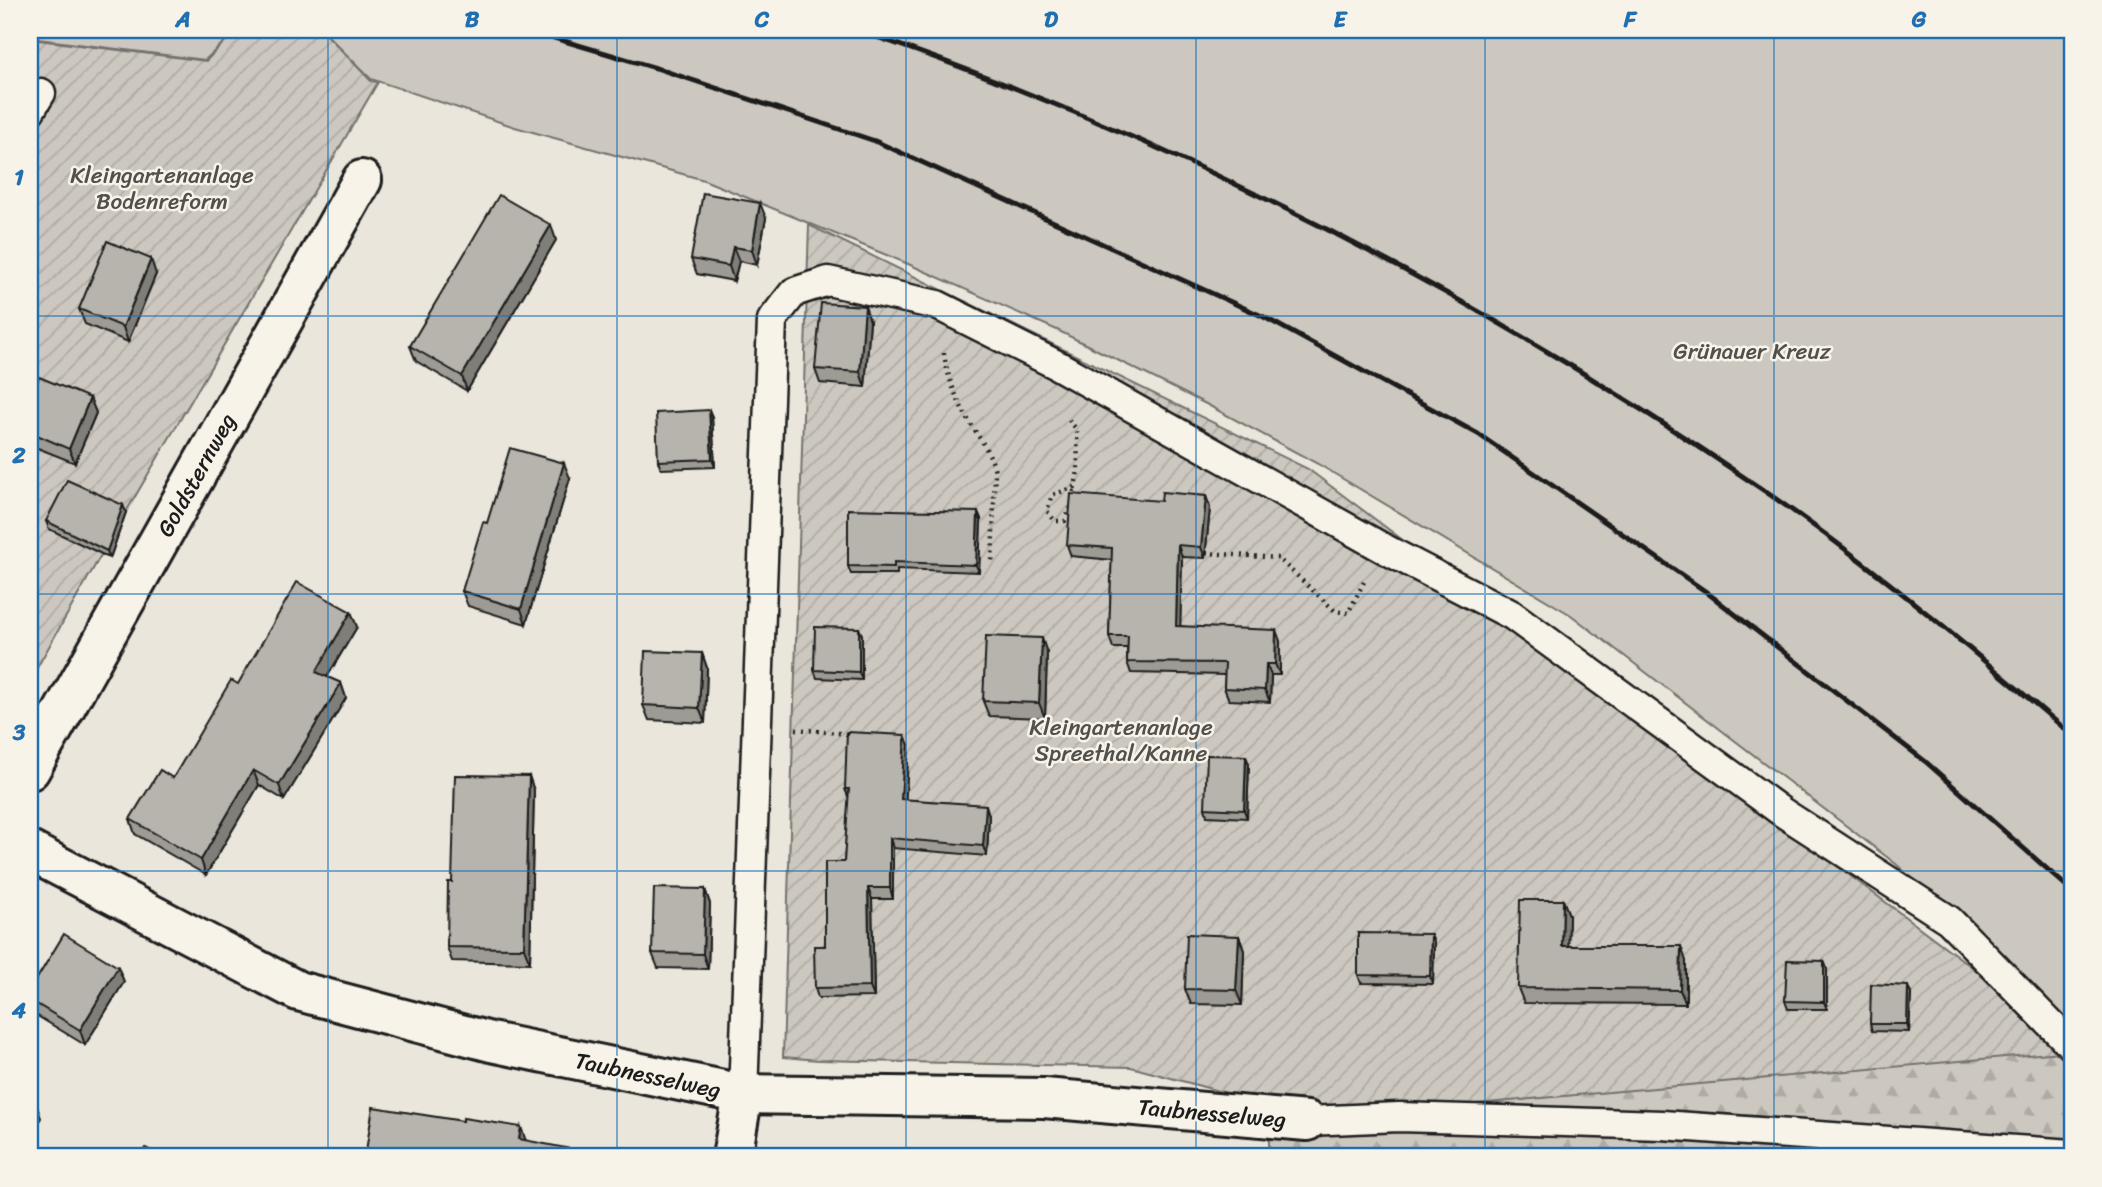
<svg xmlns="http://www.w3.org/2000/svg" width="2102" height="1187" viewBox="0 0 2102 1187" font-family="Sriracha,sans-serif">
	<style>
		.forest { fill: url(#forest-firs); stroke: #74726e; stroke-width: 2 }
		.park { fill: #ccc8c0; stroke: #74726e; stroke-width: 2 }
		.garden { fill: url(#garden-furrows); stroke: #74726e; stroke-width: 2 }
		.lines { fill: none; stroke-linecap: round; stroke-linejoin: round }
		.lane-casing { stroke: #1c1c1c; stroke-width: 33 }
		.street-casing { stroke: #1c1c1c; stroke-width: 44 }
		.path { stroke: #1c1c1c; stroke-width: 4.5; stroke-dasharray: 2 5; stroke-linecap: butt }
		.lane { stroke: #f7f3e8; stroke-width: 28 }
		.street { stroke: #f7f3e8; stroke-width: 38 }
		.rail { stroke: #1c1c1c; stroke-width: 5 }
		.wall { fill: #9d9b94; stroke: #1c1c1c; stroke-width: 2 }
		.shaded-wall { fill: #7f7e78; stroke: #1c1c1c; stroke-width: 2 }
		.building { fill: #b6b4ac; stroke: #1c1c1c; stroke-width: 2 }
		.grid { fill: none; stroke: #1f6fb2; stroke-width: 2; stroke-opacity: 0.55 }
		.labels { text-anchor: middle; stroke-width: 5; stroke-linejoin: round; paint-order: stroke }
		.park-label { font-size: 23px; fill: #51504d; stroke: #f7f3e8 }
		.street-label { font-size: 23px; fill: #1c1c1c; stroke: #f7f3e8 }
		.neatline { fill: none; stroke: #1f6fb2; stroke-width: 2.5 }
		.grid-label { font-size: 23px; text-anchor: middle; font-weight: bold; fill: #1f6fb2 }
	</style>
	<defs>
		<pattern id="forest-firs" width="22" height="20" patternUnits="userSpaceOnUse" patternTransform="scale(1.75)"><rect width="22" height="20" fill="#ccc8c0"/><path d="M5 1l3.5 6h-7zM16 11l3.5 6h-7z" fill="#afaba4"/></pattern>
		<pattern id="garden-furrows" width="10" height="10" patternUnits="userSpaceOnUse" patternTransform="scale(1.75)"><rect width="10" height="10" fill="#ccc8c0"/><path d="M-1 1l2-2M0 10L10 0M9 11l2-2" fill="none" stroke="#afaba4"/></pattern>
	</defs>
	<rect width="100%" height="100%" fill="#eae6dc"/>
	<filter id="ink" filterUnits="userSpaceOnUse"><feTurbulence type="fractalNoise" baseFrequency=".0143" numOctaves="2"/><feDisplacementMap in="SourceGraphic" scale="14" xChannelSelector="R" yChannelSelector="G"/><feConvolveMatrix kernelMatrix="1 2 1 2 8 2 1 2 1" color-interpolation-filters="sRGB"/></filter>
	<g filter="url(#ink)">
		<polygon class="forest" points="2072,1050 2072,1157 1269,1157 1269,1134 1317,1118"/>
		<g class="park">
			<polygon points="30,30 237,30 205,60 30,38"/>
			<polygon points="279,30 2072,30 2072,1025 1896,864 1571,615 1318,464 1206,404 1057,330 906,263 704,180 515,127 371,79 324,32"/>
		</g>
		<g class="garden">
			<polygon points="236,30 324,32 371,81 378,82 126,512 110,558 101,555 30,680 30,39 206,61"/>
			<polygon points="809,225 1308,469 2072,1042 2072,1051 1317,1118 1131,1067 819,1060 783,1057"/>
		</g>
		<g class="lines">
			<defs>
				<g id="lane">
					<polyline points="30,111 41,93"/>
					<polyline points="743,1094 772,320 794,292 828,281 937,305 1057,365 1383,548 1512,615 1782,812 1949,920 2072,1046"/>
					<polyline points="1307,1121 1399,1117 1662,1125 2072,1154"/>
				</g>
				<g id="street">
					<polyline points="30,770 362,180"/>
					<polyline points="30,851 298,991 491,1042 743,1094 1044,1098 1307,1121"/>
					<polyline points="732,1157 743,1094"/>
				</g>
			</defs>
			<use href="#lane" class="lane-casing"/>
			<use href="#street" class="street-casing"/>
			<g class="path">
				<path d="M944 353C947 378 959 405 972 426 981 441 991 453 995 471L992 564"/>
				<polyline points="1069,420 1077,430 1078,471 1075,487 1052,495 1047,511 1055,521 1065,521 1070,508"/>
				<polyline points="1072,499 1075,487"/>
				<polyline points="1206,553 1278,558 1335,611 1348,613 1364,582"/>
				<polyline points="796,729 847,734"/>
			</g>
			<use href="#lane" class="lane"/>
			<use href="#street" class="street"/>
			<g class="rail">
				<polyline points="527,30 656,68 875,141 1262,316 1478,434 1705,591 1926,762 2072,891"/>
				<path d="M856 30C1180 139 1485 299 1766 492 1874 566 1973 651 2072 735"/>
			</g>
		</g>
		<g class="wall">
			<polygon points="766,218 757,265 739,261 734,281 697,274 691,259"/>
			<polygon points="556,240 467,391 416,361 410,346"/>
			<polygon points="156,274 128,342 85,324 79,309"/>
			<polygon points="870,321 865,387 820,383 815,369"/>
			<polygon points="90,398 96,413 75,463 30,445 30,400"/>
			<polygon points="709,410 712,417 715,467 661,469 658,461"/>
			<polygon points="570,478 526,624 468,606 462,591 487,523"/>
			<polygon points="1206,496 1210,508 1205,558 1182,557 1180,626 1280,641 1280,675 1271,675 1270,702 1229,700 1224,688 1225,675 1131,673 1127,662 1127,648 1113,648 1109,636 1112,560 1071,556 1067,545 1161,501"/>
			<polygon points="126,512 110,558 49,529 46,521"/>
			<polygon points="978,512 981,519 979,572 897,569 897,574 851,574 848,566"/>
			<polygon points="351,612 357,627 327,677 341,683 346,698 284,800 259,785 206,875 135,834 130,819 173,778 238,684"/>
			<polygon points="862,635 862,680 817,678 814,670"/>
			<polygon points="702,653 707,668 705,723 649,720 643,705"/>
			<polygon points="1047,653 1045,718 989,716 983,701"/>
			<polygon points="909,745 905,800 989,815 987,856 893,848 893,899 872,899 874,997 818,998 815,988 844,862 849,799 845,789"/>
			<polygon points="1249,764 1247,818 1207,816 1205,808"/>
			<polygon points="529,776 534,791 530,963 452,961 447,947 452,882"/>
			<polygon points="705,889 710,904 708,969 658,968 652,953"/>
			<polygon points="1563,900 1569,915 1568,946 1686,961 1686,1004 1524,1003 1518,988"/>
			<polygon points="1239,936 1244,951 1242,1005 1191,1004 1185,989"/>
			<polygon points="1434,942 1433,984 1361,983 1358,975"/>
			<polygon points="1824,961 1827,969 1827,1009 1788,1009 1785,1001"/>
			<polygon points="118,967 124,982 85,1045 31,1012 30,1009 30,990"/>
			<polygon points="1911,994 1909,1032 1872,1031 1870,1024"/>
		</g>
		<g class="shaded-wall">
			<polygon points="760,203 766,218 757,265 752,250"/>
			<polygon points="551,225 556,240 467,391 462,376"/>
			<polygon points="733,247 739,261 734,281 729,266"/>
			<polygon points="151,259 156,274 128,342 123,327"/>
			<polygon points="865,306 870,321 865,387 860,372"/>
			<polygon points="90,398 96,413 75,463 69,449"/>
			<polygon points="709,410 712,417 715,467 712,459"/>
			<polygon points="564,463 570,478 526,624 521,609"/>
			<polygon points="1206,496 1210,508 1205,558 1201,547"/>
			<polygon points="123,505 126,512 110,558 107,551"/>
			<polygon points="978,512 981,519 979,572 976,565"/>
			<polygon points="30,533 33,542 30,549"/>
			<polygon points="1178,545 1182,557 1180,637 1176,626"/>
			<polygon points="351,612 357,627 321,687 316,672"/>
			<polygon points="859,628 862,635 862,680 859,672"/>
			<polygon points="1276,630 1280,641 1280,675 1275,664"/>
			<polygon points="1042,638 1047,653 1045,718 1039,703"/>
			<polygon points="702,653 707,668 705,723 699,708"/>
			<polygon points="1266,664 1271,675 1270,702 1265,690"/>
			<polygon points="341,683 346,698 284,800 279,785"/>
			<polygon points="905,735 909,745 905,809 901,799"/>
			<polygon points="1246,756 1249,764 1247,818 1244,810"/>
			<polygon points="253,770 259,785 206,875 201,860"/>
			<polygon points="529,776 534,791 530,963 524,948"/>
			<polygon points="986,805 989,815 987,856 983,846"/>
			<polygon points="890,838 893,848 893,899 890,888"/>
			<polygon points="868,888 872,899 874,997 870,987"/>
			<polygon points="705,889 710,904 708,969 703,954"/>
			<polygon points="1563,900 1569,915 1568,961 1562,946"/>
			<polygon points="1431,934 1434,942 1433,984 1430,976"/>
			<polygon points="1239,936 1244,951 1242,1005 1236,990"/>
			<polygon points="1681,946 1686,961 1686,1004 1680,990"/>
			<polygon points="1824,961 1827,969 1827,1009 1824,1002"/>
			<polygon points="118,967 124,982 85,1045 80,1030"/>
			<polygon points="1908,986 1911,994 1909,1032 1907,1024"/>
			<polygon points="36,1104 41,1118 30,1136 30,1115"/>
			<polygon points="521,1127 526,1141 519,1139"/>
		</g>
		<g class="building">
			<polygon points="703,193 760,203 752,250 733,247 729,266 691,259"/>
			<polygon points="499,195 551,225 462,376 410,346"/>
			<polygon points="107,241 151,259 123,327 79,309"/>
			<polygon points="821,303 865,306 860,372 815,369"/>
			<polygon points="39,377 90,398 69,449 30,432 30,400"/>
			<polygon points="709,410 712,459 658,461 656,413"/>
			<polygon points="510,448 564,463 521,609 462,591 483,522 487,523"/>
			<polygon points="67,480 123,505 107,551 46,521"/>
			<polygon points="1162,492 1206,496 1201,547 1178,545 1176,626 1276,630 1275,664 1266,664 1265,690 1224,688 1225,663 1127,662 1128,636 1109,636 1112,548 1067,545 1071,494 1161,501"/>
			<polygon points="848,509 978,512 976,565 894,562 894,567 848,566"/>
			<polygon points="297,582 351,612 316,672 341,683 279,785 253,770 201,860 130,819 160,770 173,778 231,680 238,684"/>
			<polygon points="815,627 859,628 859,672 814,670"/>
			<polygon points="986,636 1042,638 1039,703 983,701"/>
			<polygon points="645,651 702,653 699,708 643,705"/>
			<polygon points="847,732 905,735 901,799 986,805 983,846 890,838 890,888 868,888 870,987 815,988 814,946 825,946 825,862 844,862 849,789 845,789"/>
			<polygon points="1207,755 1246,756 1244,810 1205,808"/>
			<polygon points="455,775 529,776 524,948 447,947 448,882 452,882"/>
			<polygon points="654,888 705,889 703,954 652,953"/>
			<polygon points="1520,900 1563,900 1562,946 1681,946 1680,990 1518,988"/>
			<polygon points="1358,933 1431,934 1430,976 1358,975"/>
			<polygon points="64,934 118,967 80,1030 30,1000 30,990"/>
			<polygon points="1187,934 1239,936 1236,990 1185,989"/>
			<polygon points="1787,960 1824,961 1824,1002 1785,1001"/>
			<polygon points="1871,984 1908,986 1907,1024 1870,1024"/>
			<polygon points="30,1100 36,1104 30,1115"/>
			<polygon points="373,1107 463,1121 463,1118 521,1127 519,1139 612,1157 365,1157"/>
			<polygon points="146,1148 161,1157 140,1157"/>
			<polygon points="912,1153 986,1155 986,1157 912,1157"/>
		</g>
	</g>
	<path class="grid" d="M328 30V1157M617 30V1157M906 30V1157M1196 30V1157M1485 30V1157M1774 30V1157M30 316H2072M30 594H2072M30 871H2072"/>
	<g class="labels">
		<g class="park-label">
			<text x="162" y="183">Kleingartenanlage<tspan x="162" dy="26">Bodenreform</tspan></text>
			<text x="1752" y="359">Grünauer Kreuz</text>
			<text x="1121" y="735">Kleingartenanlage<tspan x="1121" dy="26">Spreethal/Kanne</tspan></text>
		</g>
		<g class="street-label">
			<text transform="translate(196 475) rotate(-61)" y="8">Goldsternweg</text>
			<text transform="translate(648 1075) rotate(12)" y="8">Taubnesselweg</text>
			<text transform="translate(1212 1113) rotate(5)" y="8">Taubnesselweg</text>
		</g>
	</g>
	<rect width="2102" height="1187" fill="none" stroke="#f7f3e8" stroke-width="77"/>
	<rect x="38" y="38" width="2026" height="1110" class="neatline"/>
	<g class="grid-label">
		<text x="183" y="27">A</text>
		<text x="472" y="27">B</text>
		<text x="762" y="27">C</text>
		<text x="1051" y="27">D</text>
		<text x="1340" y="27">E</text>
		<text x="1630" y="27">F</text>
		<text x="1919" y="27">G</text>
		<text x="19" y="185">1</text>
		<text x="19" y="463">2</text>
		<text x="19" y="740">3</text>
		<text x="19" y="1018">4</text>
	</g>
</svg>
